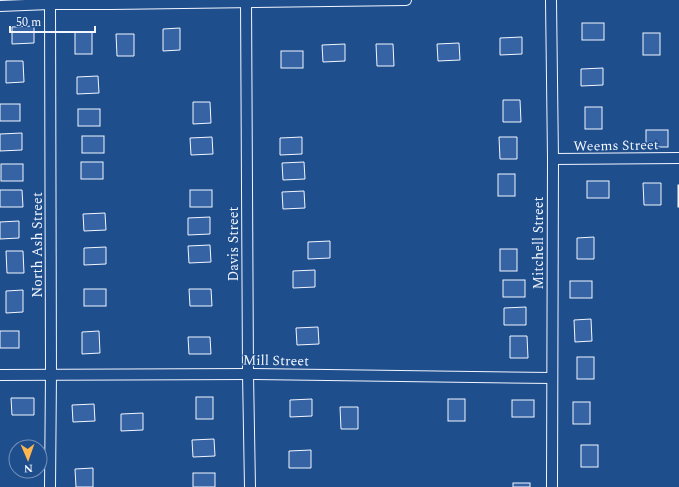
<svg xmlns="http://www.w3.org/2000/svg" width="679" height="487" viewBox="0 0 679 487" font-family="Spectral,serif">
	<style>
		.building { fill: #3563a3; stroke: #f2f6ff }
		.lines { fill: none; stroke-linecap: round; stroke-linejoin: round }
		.street-casing { stroke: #f2f6ff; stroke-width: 12 }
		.street { stroke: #1f4e8c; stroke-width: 10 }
		.labels { text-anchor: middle; stroke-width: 3; stroke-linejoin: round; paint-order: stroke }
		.street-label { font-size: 14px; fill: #f2f6ff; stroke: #1f4e8c }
	</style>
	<rect width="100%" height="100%" fill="#1f4e8c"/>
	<g class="building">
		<rect x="582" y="23" width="22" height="17"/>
		<polygon points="34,26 34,43 12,44 12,27"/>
		<polygon points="180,28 180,50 163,51 163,29"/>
		<rect x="75" y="32" width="17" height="22"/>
		<rect x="643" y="33" width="17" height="22"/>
		<polygon points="116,34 134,34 134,56 117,56"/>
		<polygon points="522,37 522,54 500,55 500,38"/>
		<polygon points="459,43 460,60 438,61 437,44"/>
		<polygon points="345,44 345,61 323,62 322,45"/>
		<polygon points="376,44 393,44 394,66 377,66"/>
		<rect x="281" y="51" width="22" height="17"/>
		<polygon points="6,61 23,61 24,82 6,83"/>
		<polygon points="603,68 603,85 581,86 581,69"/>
		<polygon points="98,76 99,93 77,94 77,77"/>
		<polygon points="503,100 520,100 521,122 503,122"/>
		<polygon points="193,102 210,102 211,123 193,124"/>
		<rect x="0" y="104" width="20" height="17"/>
		<rect x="585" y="107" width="17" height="22"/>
		<rect x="78" y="109" width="22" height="17"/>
		<rect x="646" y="130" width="22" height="17"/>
		<polygon points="22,133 22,150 0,151 0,134"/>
		<rect x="82" y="136" width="22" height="17"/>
		<polygon points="212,137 213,154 191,155 190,138"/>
		<polygon points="302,137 302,154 280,155 280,138"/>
		<polygon points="499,137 517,137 517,159 500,159"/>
		<rect x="81" y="162" width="22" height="17"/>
		<polygon points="304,162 305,179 283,180 282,163"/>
		<rect x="1" y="164" width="22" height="17"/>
		<rect x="498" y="174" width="17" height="22"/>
		<rect x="587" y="181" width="22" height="17"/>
		<polygon points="643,183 661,183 661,205 644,205"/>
		<rect x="678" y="185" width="1" height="22"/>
		<polygon points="0,190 22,190 23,207 0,207"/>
		<rect x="190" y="190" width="22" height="17"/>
		<polygon points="304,191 305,208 283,209 282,192"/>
		<polygon points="105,213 106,230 84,231 83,214"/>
		<polygon points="210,217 210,234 188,235 188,218"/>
		<polygon points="19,221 19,238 0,239 0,222"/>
		<polygon points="594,237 594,259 577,259 577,238"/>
		<polygon points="330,241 330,258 308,259 308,242"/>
		<polygon points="210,245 211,262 189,263 188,246"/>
		<polygon points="106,247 106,264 84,265 84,248"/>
		<rect x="500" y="249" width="17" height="22"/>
		<polygon points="6,251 23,251 24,273 7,273"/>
		<polygon points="315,270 315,287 293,288 293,271"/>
		<rect x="503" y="280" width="22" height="17"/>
		<rect x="570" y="281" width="22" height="17"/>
		<rect x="84" y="289" width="22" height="17"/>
		<polygon points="189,289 211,289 212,306 190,306"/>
		<polygon points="23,290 23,312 6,313 6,291"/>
		<polygon points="526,307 526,325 504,325 504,308"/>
		<polygon points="591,319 592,341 575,342 574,320"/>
		<polygon points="318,327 319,344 297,345 296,328"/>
		<rect x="0" y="331" width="19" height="17"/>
		<polygon points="99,331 100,353 82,354 82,332"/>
		<polygon points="510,336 527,336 528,358 510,358"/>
		<polygon points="188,337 210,337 211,354 189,354"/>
		<rect x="577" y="357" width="17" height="22"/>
		<rect x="196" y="397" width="17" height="22"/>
		<polygon points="11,398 34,398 34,415 12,415"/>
		<polygon points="312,399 312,416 290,417 290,400"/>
		<rect x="448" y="399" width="17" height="22"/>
		<rect x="512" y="400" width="22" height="17"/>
		<rect x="573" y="402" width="17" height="22"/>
		<polygon points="94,404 95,421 73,422 72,405"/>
		<polygon points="340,407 358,407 358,429 341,429"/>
		<polygon points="143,413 143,430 121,431 121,414"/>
		<polygon points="214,439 215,456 193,457 192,440"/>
		<rect x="581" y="445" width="17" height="22"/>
		<polygon points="311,450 311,468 289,468 289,451"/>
		<polygon points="93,468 93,487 76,487 75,469"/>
		<rect x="193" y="473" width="22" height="14"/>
		<rect x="513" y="483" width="17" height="4"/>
	</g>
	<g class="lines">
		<defs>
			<g id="street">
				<polyline points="246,0 248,374 250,487"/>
				<polyline points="551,0 553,159 552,487"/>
				<polyline points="50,4 51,374 50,487"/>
				<polyline points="0,6 50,4 111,4 406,0"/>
				<polyline points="553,159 679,158"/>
				<polyline points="0,375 248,374 552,378"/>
			</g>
		</defs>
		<use href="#street" class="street-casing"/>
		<use href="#street" class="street"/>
	</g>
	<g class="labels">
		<g class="street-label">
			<text transform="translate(616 145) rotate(-1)" y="5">Weems Street</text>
			<text transform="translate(538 243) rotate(-90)" y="5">Mitchell Street</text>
			<text transform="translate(233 244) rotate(-90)" y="5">Davis Street</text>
			<text transform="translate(37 245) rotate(-90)" y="5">North Ash Street</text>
			<text transform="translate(276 360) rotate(1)" y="5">Mill Street</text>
		</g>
	</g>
	<g transform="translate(28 459) rotate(178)"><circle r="19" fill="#1f4e8c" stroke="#7391ba"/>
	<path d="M0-3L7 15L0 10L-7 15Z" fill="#ffb74d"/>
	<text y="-6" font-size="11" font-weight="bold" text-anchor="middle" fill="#f2f6ff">N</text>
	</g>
	<path d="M10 26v6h85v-6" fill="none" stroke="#f2f6ff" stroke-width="2"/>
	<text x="16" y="26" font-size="12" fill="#f2f6ff" stroke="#1f4e8c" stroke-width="3" paint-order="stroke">50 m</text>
</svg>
